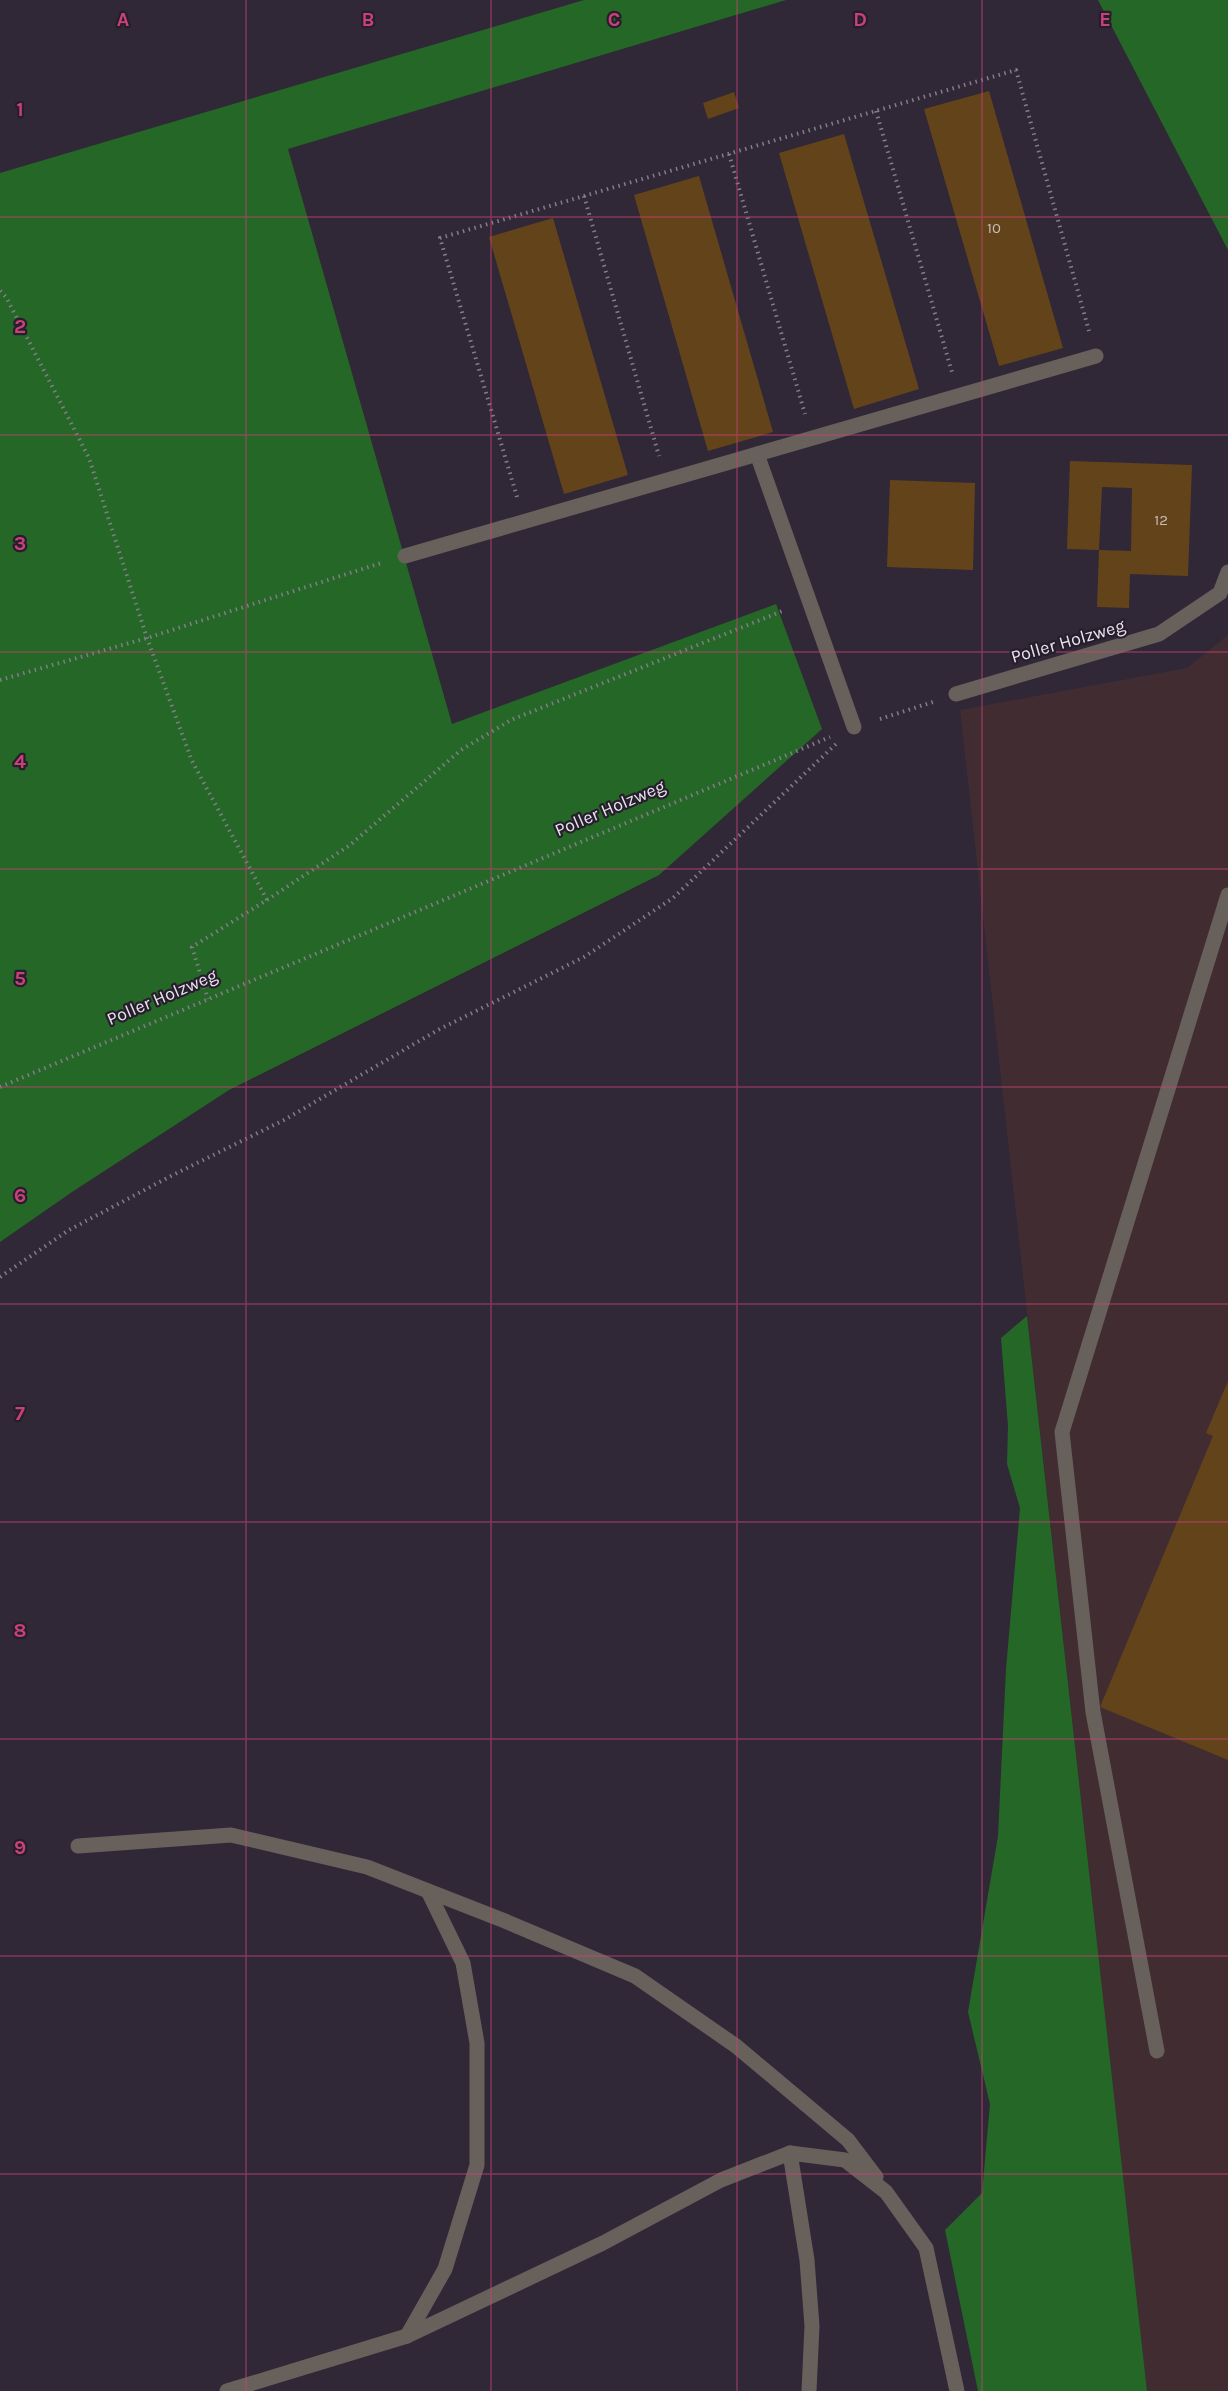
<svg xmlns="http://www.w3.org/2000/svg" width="1228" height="2391" viewBox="0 0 1228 2391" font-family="Karla,sans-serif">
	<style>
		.industrial { fill: #412d31 }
		.forest { fill: #256726 }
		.building { fill: #63431a }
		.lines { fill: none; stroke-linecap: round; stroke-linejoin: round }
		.path { stroke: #837c89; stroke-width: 4; stroke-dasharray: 1.5 4.5; stroke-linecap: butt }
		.lane { stroke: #68615b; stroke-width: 15 }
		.street { stroke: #68615b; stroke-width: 15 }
		.grid { fill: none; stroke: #ca4178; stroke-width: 1.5; stroke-opacity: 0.55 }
		.labels { text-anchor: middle; stroke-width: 4.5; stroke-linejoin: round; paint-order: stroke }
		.number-label { font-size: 15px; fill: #c8bcb9 }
		.street-label { font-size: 18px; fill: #eae4ee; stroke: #261e2c }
		.grid-label { font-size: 20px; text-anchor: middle; font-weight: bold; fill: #ca4178; stroke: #261e2c; stroke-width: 4.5; stroke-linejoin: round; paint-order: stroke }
	</style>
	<rect width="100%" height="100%" fill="#302837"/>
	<polygon class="industrial" points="1228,635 1228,2391 1147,2391 960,710 1187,668"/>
	<g class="forest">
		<polygon points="584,0 786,0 288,149 452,724 776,604 822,729 659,875 229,1090 72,1192 0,1242 0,173"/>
		<polygon points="1098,0 1228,0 1228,250"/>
		<polygon points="1027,1316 1147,2391 978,2391 945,2230 982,2193 990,2104 968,2012 998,1836 1006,1669 1020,1508 1007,1464 1008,1426 1001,1338"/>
	</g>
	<g class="building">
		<polygon points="989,91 1063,348 999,366 924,109"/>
		<polygon points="734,92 739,108 708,119 703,103"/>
		<polygon points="844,134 919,389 854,409 779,153"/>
		<polygon points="699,176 773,432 708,451 634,195"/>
		<polygon points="553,218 628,475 564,494 489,237"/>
		<polygon points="1070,461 1192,465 1188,576 1130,574 1129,608 1097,607 1099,550 1131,551 1132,488 1102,487 1099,550 1067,549"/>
		<polygon points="890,480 975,483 973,570 887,567"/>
		<polygon points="1228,1381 1228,1760 1100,1707 1213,1436 1206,1433"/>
	</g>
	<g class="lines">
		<g class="path">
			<polyline points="876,111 952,372"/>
			<polyline points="729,154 805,414"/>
			<polyline points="584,196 659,456"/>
			<polyline points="0,291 6,297 89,458 147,638 192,761 267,900 192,947 208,999"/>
			<polyline points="517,497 440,238 1016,70 1089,331"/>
			<polyline points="0,680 147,638 381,563"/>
			<polyline points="880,719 933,702"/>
			<polyline points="267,900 350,845 461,750 511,720 785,610"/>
			<polyline points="0,1087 830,737"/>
			<polyline points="0,1277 69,1230 171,1176 284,1120 438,1030 584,957 673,898 836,744"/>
		</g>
		<g class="lane">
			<polyline points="757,454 854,727"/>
			<polyline points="405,556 1096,356"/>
			<polyline points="78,1846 231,1835 367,1867 505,1921 635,1976 736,2046 848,2140 876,2177"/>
			<polyline points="1157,2051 1093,1712 1062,1432 1228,895"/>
			<polyline points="790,2153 807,2260 812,2326 809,2391"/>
			<polyline points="407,2336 445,2269 477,2165 477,2043 463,1963 428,1891"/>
			<polyline points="227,2391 407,2336 603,2243 721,2180 790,2153 845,2160 886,2192 926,2248 957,2391"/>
		</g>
		<polyline class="street" points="956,694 1159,634 1220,593 1228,572"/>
	</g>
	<path class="grid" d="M246 0V2391M491 0V2391M737 0V2391M982 0V2391M0 217H1228M0 435H1228M0 652H1228M0 869H1228M0 1087H1228M0 1304H1228M0 1522H1228M0 1739H1228M0 1956H1228M0 2174H1228"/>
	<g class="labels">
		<g class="number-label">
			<text x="994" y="233">10</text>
			<text x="1161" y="525">12</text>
		</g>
		<g class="street-label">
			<text transform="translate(1068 641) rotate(-16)" y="6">Poller Holzweg</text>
			<text transform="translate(610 808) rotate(-23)" y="6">Poller Holzweg</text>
			<text transform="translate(162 997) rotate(-23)" y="6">Poller Holzweg</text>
		</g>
	</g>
	<g class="grid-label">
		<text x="123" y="26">A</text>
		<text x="368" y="26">B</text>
		<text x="614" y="26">C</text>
		<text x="860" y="26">D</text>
		<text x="1105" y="26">E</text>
		<text x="20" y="116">1</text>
		<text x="20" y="333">2</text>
		<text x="20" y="550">3</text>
		<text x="20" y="768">4</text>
		<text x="20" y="985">5</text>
		<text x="20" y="1202">6</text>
		<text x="20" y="1420">7</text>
		<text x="20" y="1637">8</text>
		<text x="20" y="1854">9</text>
	</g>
</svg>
